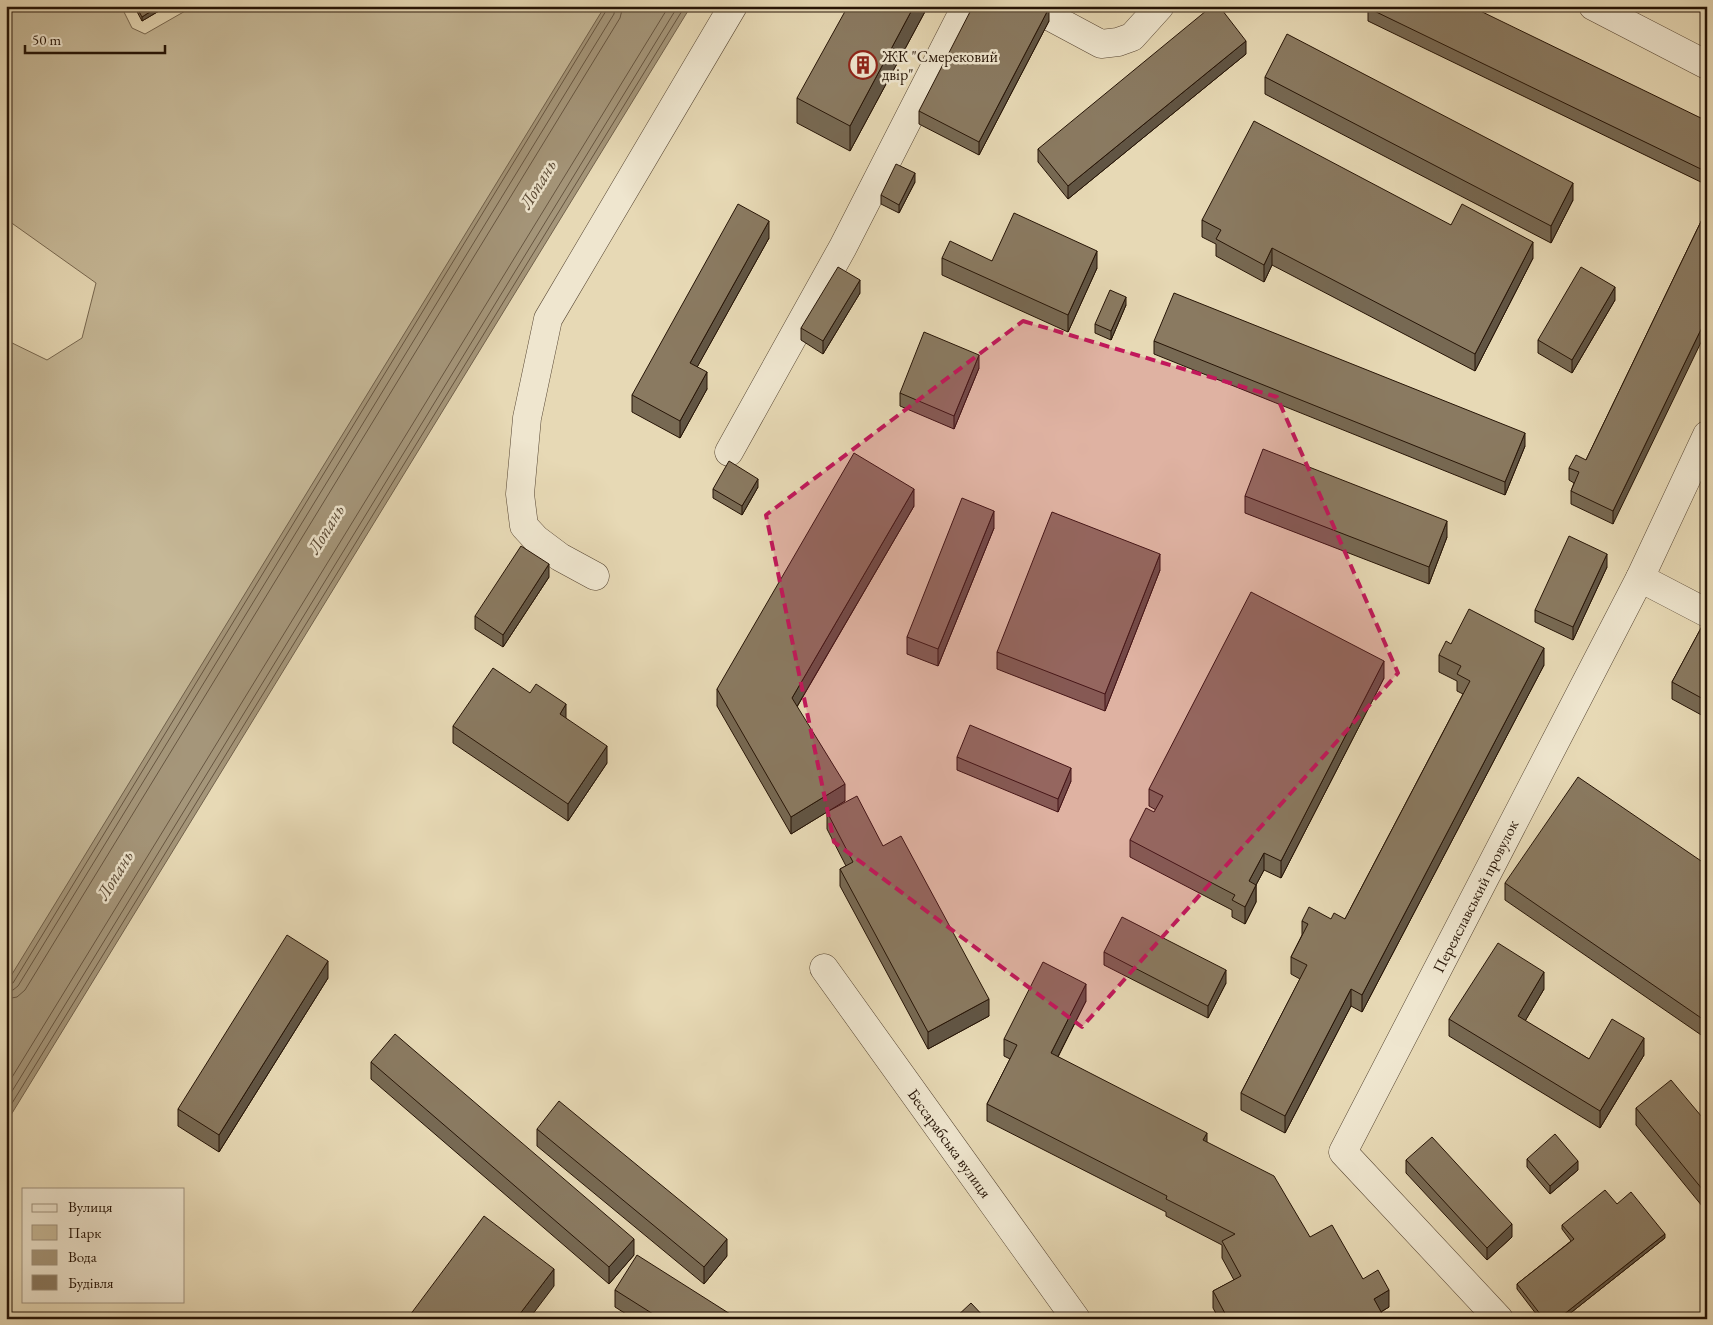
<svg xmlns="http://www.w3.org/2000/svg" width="1713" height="1325" viewBox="0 0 1713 1325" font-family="'EB Garamond',serif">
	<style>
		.green { fill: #c6b897; stroke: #76664e }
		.water { fill: #a5967a; stroke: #72624c }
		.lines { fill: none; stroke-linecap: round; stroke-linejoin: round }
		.shore { stroke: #665540; stroke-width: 1 }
		.minor-casing { stroke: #564532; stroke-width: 29 }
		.minor { stroke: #efe6cf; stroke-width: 28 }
		.wall { fill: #776953; stroke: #261406 }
		.shaded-wall { fill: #615544; stroke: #261406 }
		.building { fill: #8a7a61; stroke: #261406 }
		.marked { fill: #c2185b; fill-opacity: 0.2; stroke: #c2185b; stroke-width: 4; stroke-dasharray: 10 6; stroke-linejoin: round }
		.labels { text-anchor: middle; stroke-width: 5; stroke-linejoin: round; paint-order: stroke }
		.poi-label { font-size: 16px; fill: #261406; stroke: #efe6cf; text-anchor: start }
		.street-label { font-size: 16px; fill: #261406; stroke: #efe6cf }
		.water-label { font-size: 18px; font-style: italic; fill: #594834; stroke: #efe6cf }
	</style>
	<rect width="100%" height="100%" fill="#e7d9b5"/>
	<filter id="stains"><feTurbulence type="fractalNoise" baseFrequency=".004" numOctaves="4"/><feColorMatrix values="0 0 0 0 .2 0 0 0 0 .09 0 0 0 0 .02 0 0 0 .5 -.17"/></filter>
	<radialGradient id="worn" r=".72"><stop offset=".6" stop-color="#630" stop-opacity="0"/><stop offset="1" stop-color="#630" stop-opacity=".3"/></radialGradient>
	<polygon class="green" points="6,6 121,6 132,28 145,34 194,6 594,6 602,12 6,985 6,340 47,360 82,338 96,283 6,219"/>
	<polygon class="water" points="605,6 691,6 6,1123 6,984"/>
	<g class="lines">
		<g class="shore">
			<polyline points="6,985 13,983 609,6"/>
			<polyline points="6,992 13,990 18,986 614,14 615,6"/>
			<polyline points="6,999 17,997 25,990 620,18 623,6"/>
			<polyline points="6,1087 669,6"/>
			<polyline points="6,1101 678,6"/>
			<polyline points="6,1113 685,6"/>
		</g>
		<defs>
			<g id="minor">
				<polyline points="1030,6 1101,44 1118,42 1132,37 1160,6"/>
				<polyline points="1593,6 1707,65"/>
				<polyline points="729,452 843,247 966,6"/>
				<polyline points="595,576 560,557 536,539 524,526 520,494 527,418 548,319 733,6"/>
				<polyline points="1640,578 1707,613"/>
				<polyline points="824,968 1076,1319"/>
				<polyline points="1499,1319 1343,1152 1640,578 1707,435"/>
			</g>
		</defs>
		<use href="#minor" class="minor-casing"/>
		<use href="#minor" class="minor"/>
	</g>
	<g class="wall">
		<polygon points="134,6 164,6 164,8 142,21"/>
		<polygon points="928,6 850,151 797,123 797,98"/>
		<polygon points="1368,8 1707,121 1707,185 1368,21"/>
		<polygon points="1049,21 979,155 919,124 919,111"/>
		<polygon points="1246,54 1068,199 1038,162 1038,149"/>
		<polygon points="1265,77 1573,200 1551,243 1265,94"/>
		<polygon points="915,182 899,213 881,204 881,195"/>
		<polygon points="1707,209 1613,524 1571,504 1571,491 1574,483 1569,480 1569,468 1586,460"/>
		<polygon points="1202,220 1451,225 1533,258 1475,371 1272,265 1264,282 1216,256 1216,244 1202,237"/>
		<polygon points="769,238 697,367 707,389 680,438 632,412 632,395"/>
		<polygon points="942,258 992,261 1097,268 1068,332 942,275"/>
		<polygon points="860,293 823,354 801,340 801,328"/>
		<polygon points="1615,300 1572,373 1538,353 1538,340"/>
		<polygon points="1126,305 1111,340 1095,333 1095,324"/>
		<polygon points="1154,341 1525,446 1505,495 1154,354"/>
		<polygon points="979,368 954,429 900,406 900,393"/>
		<polygon points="758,487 742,515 713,498 713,489"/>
		<polygon points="1245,496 1447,537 1429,584 1245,513"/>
		<polygon points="914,506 797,707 845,801 791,834 717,706 717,689"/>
		<polygon points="994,528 938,666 907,654 907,637"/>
		<polygon points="1607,567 1573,640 1535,622 1535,610"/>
		<polygon points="1160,570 1105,711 997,669 997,652"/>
		<polygon points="549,577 503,647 475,629 475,616"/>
		<polygon points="1707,617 1707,718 1672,699 1672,682"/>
		<polygon points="1451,644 1544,665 1362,1012 1351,1006 1285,1133 1241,1110 1241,1093 1300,979 1291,974 1291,957 1302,935 1302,921 1345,919 1463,694 1457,691 1457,681 1439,672 1439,655"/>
		<polygon points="1384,678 1281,878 1264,870 1256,885 1256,902 1245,924 1232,917 1232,910 1130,857 1130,840 1154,812 1156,810 1149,806 1149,789"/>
		<polygon points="530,693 566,718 607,763 568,821 453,743 453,726"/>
		<polygon points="957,757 1071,781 1058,812 957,770"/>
		<polygon points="827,812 883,846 989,1016 928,1049 840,886 840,869 846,866 827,829"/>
		<polygon points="1707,865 1707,1039 1505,900 1505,883"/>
		<polygon points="1104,952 1226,983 1208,1018 1104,965"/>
		<polygon points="328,978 219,1152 178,1126 178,1109"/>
		<polygon points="1544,989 1525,1021 1589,1059 1644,1055 1600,1128 1449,1036 1449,1019"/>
		<polygon points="1086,1001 1058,1057 1207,1142 1310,1237 1363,1279 1389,1307 1381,1312 1385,1319 1219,1319 1213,1308 1213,1291 1234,1280 1222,1258 1222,1245 1166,1216 1166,1212 987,1121 987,1104 1010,1059 1004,1056 1004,1039"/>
		<polygon points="371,1062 634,1255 609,1284 371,1079"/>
		<polygon points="1636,1108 1707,1123 1707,1212 1636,1125"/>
		<polygon points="537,1129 727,1256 704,1284 537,1146"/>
		<polygon points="1527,1159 1578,1170 1550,1194 1527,1167"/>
		<polygon points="1406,1160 1512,1237 1487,1260 1406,1173"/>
		<polygon points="1617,1204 1665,1238 1563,1319 1540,1319 1517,1289 1517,1284 1571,1241 1562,1229 1562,1225"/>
		<polygon points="615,1290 738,1319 634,1319 615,1307"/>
	</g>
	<g class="shaded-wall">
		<polygon points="159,6 164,6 164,8 142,21 142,17"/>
		<polygon points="914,6 928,6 850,151 850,126"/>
		<polygon points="1049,8 1049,21 979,155 979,142"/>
		<polygon points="1246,41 1246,54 1068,199 1068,186"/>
		<polygon points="915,173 915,182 899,213 899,205"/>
		<polygon points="1573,183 1573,200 1551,243 1551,226"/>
		<polygon points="769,221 769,238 690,380 690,363"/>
		<polygon points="1533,242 1533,258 1475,371 1475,354"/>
		<polygon points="1272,248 1272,265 1264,282 1264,265"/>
		<polygon points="1097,251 1097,268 1068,332 1068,315"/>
		<polygon points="860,280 860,293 823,354 823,341"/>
		<polygon points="1615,287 1615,300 1572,373 1572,360"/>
		<polygon points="1126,297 1126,305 1111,340 1111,331"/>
		<polygon points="1707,317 1707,330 1613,524 1613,511"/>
		<polygon points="979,355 979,368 954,429 954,416"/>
		<polygon points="707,372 707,389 680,438 680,421"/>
		<polygon points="1525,433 1525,446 1505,495 1505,482"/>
		<polygon points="758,479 758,487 742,515 742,506"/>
		<polygon points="914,489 914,506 792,715 792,698"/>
		<polygon points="994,511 994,528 938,666 938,649"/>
		<polygon points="1447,521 1447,537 1429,584 1429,567"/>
		<polygon points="1160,554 1160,570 1105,711 1105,694"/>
		<polygon points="1607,554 1607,567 1573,640 1573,627"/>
		<polygon points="549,564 549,577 503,647 503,635"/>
		<polygon points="1544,648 1544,665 1362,1012 1362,995"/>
		<polygon points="1384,661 1384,678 1281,878 1281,861"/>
		<polygon points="566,704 566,721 560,714"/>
		<polygon points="607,746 607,763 568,821 568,804"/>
		<polygon points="1071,768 1071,781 1058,812 1058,799"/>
		<polygon points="845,784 845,801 791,834 791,817"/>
		<polygon points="1264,853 1264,870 1249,898 1249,881"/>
		<polygon points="1256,885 1256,902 1245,924 1245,907"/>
		<polygon points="328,961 328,978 219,1152 219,1135"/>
		<polygon points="1226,970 1226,983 1208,1018 1208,1006"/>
		<polygon points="1544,972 1544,989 1518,1033 1518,1016"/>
		<polygon points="1086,984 1086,1001 1051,1070 1051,1053"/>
		<polygon points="1351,989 1351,1006 1285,1133 1285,1116"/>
		<polygon points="989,999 989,1016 928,1049 928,1032"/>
		<polygon points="1644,1038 1644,1055 1600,1128 1600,1111"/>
		<polygon points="1207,1133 1207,1150 1203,1140"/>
		<polygon points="1578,1161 1578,1170 1550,1194 1550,1186"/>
		<polygon points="1512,1224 1512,1237 1487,1260 1487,1248"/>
		<polygon points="1665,1234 1665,1238 1563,1319 1558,1319"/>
		<polygon points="634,1239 634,1255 609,1284 609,1267"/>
		<polygon points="727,1239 727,1256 704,1284 704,1267"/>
		<polygon points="554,1269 554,1286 529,1319 516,1319"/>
		<polygon points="1389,1290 1389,1307 1374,1316 1374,1299"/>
	</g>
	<g class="building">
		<polygon points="136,6 159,6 142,17"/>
		<polygon points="848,6 914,6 850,126 797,98"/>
		<polygon points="973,6 1045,6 1049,8 979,142 919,111"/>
		<polygon points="1212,6 1219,6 1246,41 1068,186 1038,149"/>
		<polygon points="1369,6 1470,6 1707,121 1707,172 1368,8"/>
		<polygon points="1287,34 1573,183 1551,226 1265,77"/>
		<polygon points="1254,121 1451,225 1462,204 1533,242 1475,354 1272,248 1264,265 1216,239 1221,230 1202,220"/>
		<polygon points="896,164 915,173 899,205 881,195"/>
		<polygon points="738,204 769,221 690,363 707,372 680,421 632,395"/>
		<polygon points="1707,209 1707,317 1613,511 1571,491 1579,472 1569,468 1576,455 1586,460"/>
		<polygon points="1014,213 1097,251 1068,315 942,258 950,241 992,261"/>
		<polygon points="838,267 860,280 823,341 801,328"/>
		<polygon points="1581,267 1615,287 1572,360 1538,340"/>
		<polygon points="1110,290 1126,297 1111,331 1095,324"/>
		<polygon points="1174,293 1525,433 1505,482 1154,341"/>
		<polygon points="924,332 979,355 954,416 900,393"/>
		<polygon points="1263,449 1447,521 1429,567 1245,496"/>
		<polygon points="854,453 914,489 792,698 845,784 791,817 717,689"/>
		<polygon points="729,461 758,479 742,506 713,489"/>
		<polygon points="962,498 994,511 938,649 907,637"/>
		<polygon points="1052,512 1160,554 1105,694 997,652"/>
		<polygon points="1569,536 1607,554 1573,627 1535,610"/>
		<polygon points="521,546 549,564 503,635 475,616"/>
		<polygon points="1251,592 1384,661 1281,861 1264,853 1249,881 1256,885 1245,907 1232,900 1235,895 1130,840 1146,808 1154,812 1163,796 1149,789"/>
		<polygon points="1469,609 1544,648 1362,995 1351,989 1285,1116 1241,1093 1307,965 1291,957 1308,924 1302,921 1309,907 1331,919 1334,913 1345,919 1470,681 1457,674 1461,666 1439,655 1446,641 1451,644"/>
		<polygon points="1707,617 1707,701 1672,682"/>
		<polygon points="493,668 530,693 536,684 566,704 560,714 607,746 568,804 453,726"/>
		<polygon points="970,725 1071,768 1058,799 957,757"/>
		<polygon points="1578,777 1707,865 1707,1022 1505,883"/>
		<polygon points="857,796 883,846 901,836 989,999 928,1032 840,869 853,862 827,812"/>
		<polygon points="1122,917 1226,970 1208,1006 1104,952"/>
		<polygon points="287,935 328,961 219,1135 178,1109"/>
		<polygon points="1498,943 1544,972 1518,1016 1589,1059 1612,1019 1644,1038 1600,1111 1449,1019"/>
		<polygon points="1043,962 1086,984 1051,1053 1207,1133 1203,1140 1274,1176 1310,1237 1332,1225 1363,1279 1378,1270 1389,1290 1374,1299 1385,1319 1228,1319 1213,1291 1241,1276 1222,1241 1235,1234 1166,1199 1167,1196 987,1104 1017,1045 1004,1039"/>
		<polygon points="395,1034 634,1239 609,1267 371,1062"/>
		<polygon points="1671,1080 1707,1123 1707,1195 1636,1108"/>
		<polygon points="559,1101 727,1239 704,1267 537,1129"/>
		<polygon points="1555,1134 1578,1161 1550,1186 1527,1159"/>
		<polygon points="1432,1137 1512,1224 1487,1248 1406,1160"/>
		<polygon points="1605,1190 1617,1204 1631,1192 1665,1234 1558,1319 1544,1319 1517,1284 1574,1239 1562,1225"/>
		<polygon points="484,1216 554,1269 516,1319 407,1319"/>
		<polygon points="637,1255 738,1319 661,1319 615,1290"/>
		<polygon points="971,1303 986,1319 954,1319"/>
		<polygon points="1176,1316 1177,1319 1170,1319"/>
	</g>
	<path class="marked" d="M1023 321 1277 397 1398 673 1082 1027 834 842 766 515Z"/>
	<defs>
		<symbol id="building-ring" viewBox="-11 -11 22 22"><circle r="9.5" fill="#efe6cf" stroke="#8f2418" stroke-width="1.5"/><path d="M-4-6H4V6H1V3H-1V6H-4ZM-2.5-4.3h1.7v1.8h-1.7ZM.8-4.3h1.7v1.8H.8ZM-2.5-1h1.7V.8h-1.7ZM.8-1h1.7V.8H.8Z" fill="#8f2418"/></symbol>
	</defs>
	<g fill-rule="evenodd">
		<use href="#building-ring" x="847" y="49" width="32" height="32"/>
	</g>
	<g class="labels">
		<g class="poi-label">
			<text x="882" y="62">ЖК "Смерековий<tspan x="882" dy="18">двір"</tspan></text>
		</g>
		<g class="street-label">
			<text transform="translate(1475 896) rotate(-63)" y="6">Переяславський провулок</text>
			<text transform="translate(950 1143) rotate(54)" y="6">Бессарабська вулиця</text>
		</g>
		<g class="water-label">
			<text transform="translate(538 184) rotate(-59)" y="6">Лопань</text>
			<text transform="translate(326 529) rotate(-59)" y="6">Лопань</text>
			<text transform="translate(115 875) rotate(-59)" y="6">Лопань</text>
		</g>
	</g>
	<rect width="1713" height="1325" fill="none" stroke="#e7d9b5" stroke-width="25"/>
	<rect x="8" y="8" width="1698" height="1310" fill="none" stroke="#261406" stroke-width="2.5"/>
	<rect x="12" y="12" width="1688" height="1300" fill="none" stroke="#261406"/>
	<rect x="22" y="1188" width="162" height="115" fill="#efe6cf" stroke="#9f927f"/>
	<rect x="32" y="1204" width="25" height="8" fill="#efe6cf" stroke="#9f927f"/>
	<text x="68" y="1212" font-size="15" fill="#261406">Вулиця</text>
	<rect x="32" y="1225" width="25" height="15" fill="#c6b897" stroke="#9f927f"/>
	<text x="68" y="1238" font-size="15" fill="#261406">Парк</text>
	<rect x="32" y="1250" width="25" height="15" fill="#a5967a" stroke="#9f927f"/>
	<text x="68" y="1262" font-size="15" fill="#261406">Вода</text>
	<rect x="32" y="1275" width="25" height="15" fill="#8a7a61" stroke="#9f927f"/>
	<text x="68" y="1288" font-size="15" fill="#261406">Будівля</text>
	<path d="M25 45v8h140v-8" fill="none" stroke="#261406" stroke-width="2.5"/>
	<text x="32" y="45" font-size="15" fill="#261406" stroke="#efe6cf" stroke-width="4" paint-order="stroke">50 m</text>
	<rect width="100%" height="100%" filter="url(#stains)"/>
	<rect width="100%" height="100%" fill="url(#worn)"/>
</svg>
